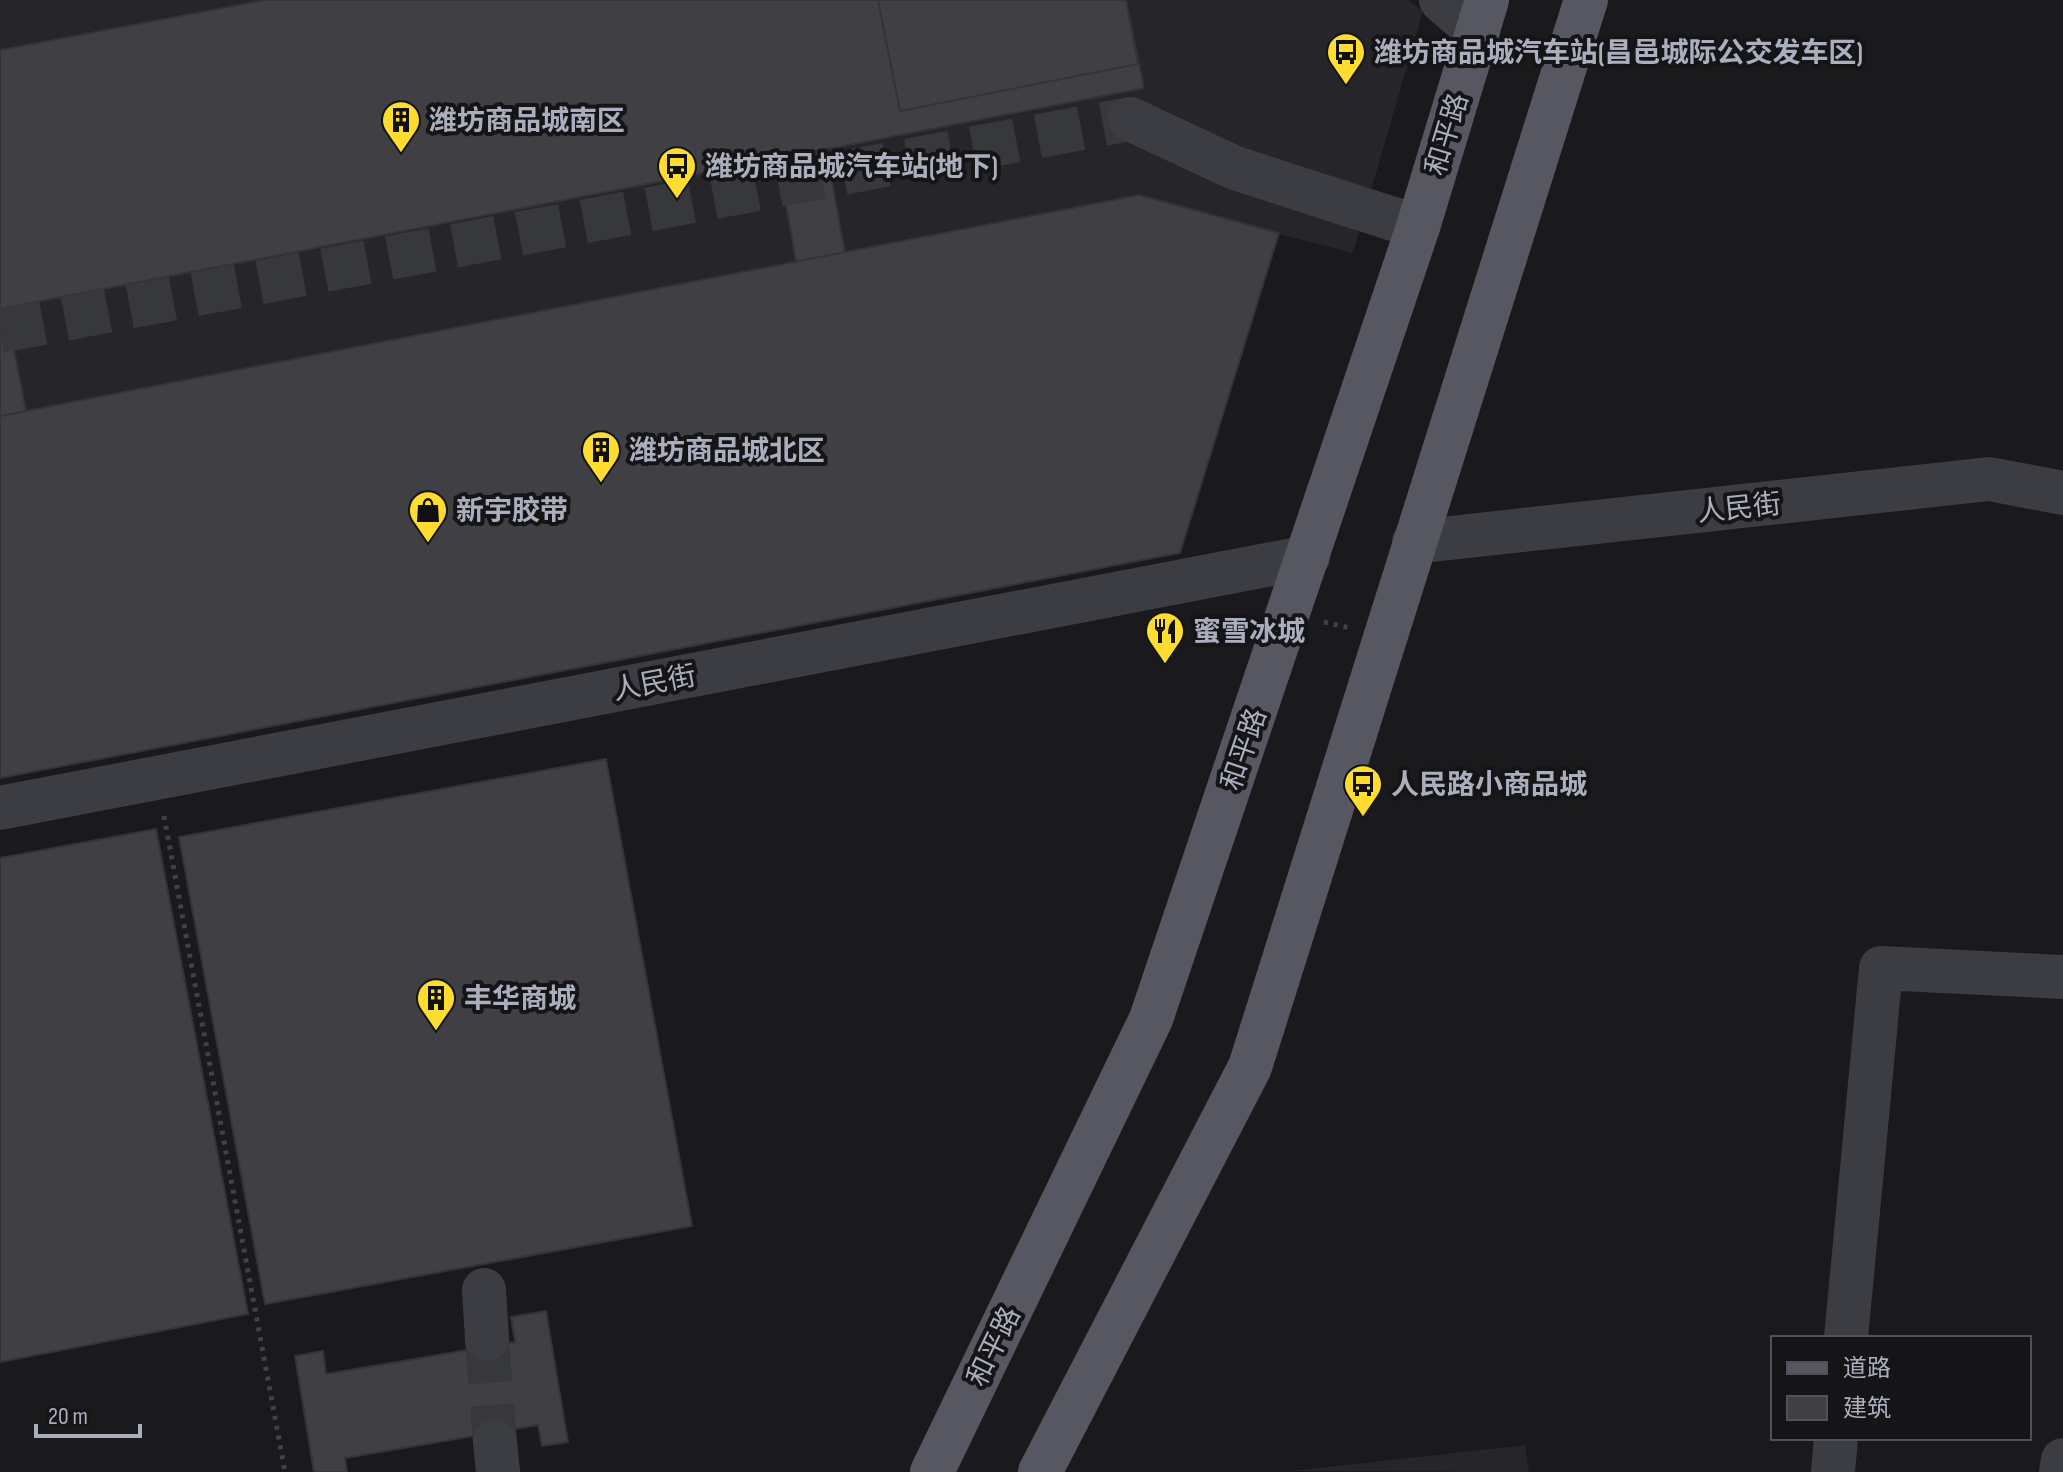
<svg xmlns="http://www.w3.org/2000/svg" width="2063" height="1472" viewBox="0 0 2063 1472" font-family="'Sofia Sans Condensed','Noto Sans SC',sans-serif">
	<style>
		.built { fill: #262529 }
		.building { fill: #3f3f44; stroke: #343338; stroke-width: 2 }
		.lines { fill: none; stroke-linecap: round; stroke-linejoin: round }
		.minor-tunnel { stroke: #37383c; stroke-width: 44; stroke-dasharray: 44 22; stroke-linecap: butt }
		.path { stroke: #404149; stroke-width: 5; stroke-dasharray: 4 6; stroke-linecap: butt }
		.minor { stroke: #3c3c43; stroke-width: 44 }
		.major { stroke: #565761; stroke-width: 44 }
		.labels { text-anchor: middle; stroke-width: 8; stroke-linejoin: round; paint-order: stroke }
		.poi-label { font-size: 28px; font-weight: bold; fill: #abaebc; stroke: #151517; text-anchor: start }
		.street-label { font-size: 28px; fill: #abaebc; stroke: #151517 }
	</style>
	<rect width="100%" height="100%" fill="#1a1a1c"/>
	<g class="built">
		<polygon points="0,0 1408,0 1423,11 1353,253 1279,234 1180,553 0,778"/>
		<polygon points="1525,1445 1529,1472 1292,1471"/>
	</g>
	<g class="building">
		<polygon points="265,0 1126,0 1144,88 0,309 0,50"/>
		<polygon points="878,0 1126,0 1138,64 900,111"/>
		<polygon points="826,149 845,253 796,262 778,158"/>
		<polygon points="1139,195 1279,233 1180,553 0,778 0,416"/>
		<polygon points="6,308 26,411 0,416 0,309"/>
		<polygon points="606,759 692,1226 265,1304 179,837"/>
		<polygon points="156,829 248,1314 0,1362 0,858"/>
		<polygon points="546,1311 568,1442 542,1446 538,1425 345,1458 347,1472 314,1472 295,1356 323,1351 326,1374 515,1342 511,1317"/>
	</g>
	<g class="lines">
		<g class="minor-tunnel">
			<polyline points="0,331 1130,119"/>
			<polyline points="487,1339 495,1442"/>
		</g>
		<g class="path">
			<polyline points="1324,622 1350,628"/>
			<polyline points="164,816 285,1472"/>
		</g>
		<g class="minor">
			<polyline points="1441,0 1478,32"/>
			<polyline points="1130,119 1235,168 1418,227"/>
			<polyline points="1414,542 1989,479 2063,493"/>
			<polyline points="0,808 1308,557"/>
			<polyline points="484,1290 487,1339"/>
			<polyline points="1846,1338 1881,968 2063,977"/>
			<polyline points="495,1442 498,1472"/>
			<polyline points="1833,1472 1836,1438"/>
			<polyline points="2061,1472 2063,1460"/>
		</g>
		<g class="major">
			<polyline points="932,1472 1151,1019 1418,227 1487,0"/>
			<polyline points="1040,1472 1250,1067 1586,0"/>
		</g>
	</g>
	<defs>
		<symbol id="bus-pin" viewBox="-11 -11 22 30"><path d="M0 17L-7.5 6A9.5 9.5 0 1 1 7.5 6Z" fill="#fedd30" stroke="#151517"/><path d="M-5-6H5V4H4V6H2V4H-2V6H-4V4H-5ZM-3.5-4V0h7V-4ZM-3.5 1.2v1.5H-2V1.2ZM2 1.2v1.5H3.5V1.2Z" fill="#111"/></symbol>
		<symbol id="building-pin" viewBox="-11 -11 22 30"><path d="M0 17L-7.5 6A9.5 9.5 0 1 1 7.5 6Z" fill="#fedd30" stroke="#151517"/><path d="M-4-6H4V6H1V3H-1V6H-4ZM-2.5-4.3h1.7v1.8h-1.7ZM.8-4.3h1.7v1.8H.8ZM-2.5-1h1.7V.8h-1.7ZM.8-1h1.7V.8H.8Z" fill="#111"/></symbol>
		<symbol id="shop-pin" viewBox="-11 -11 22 30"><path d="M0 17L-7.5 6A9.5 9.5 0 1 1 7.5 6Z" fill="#fedd30" stroke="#151517"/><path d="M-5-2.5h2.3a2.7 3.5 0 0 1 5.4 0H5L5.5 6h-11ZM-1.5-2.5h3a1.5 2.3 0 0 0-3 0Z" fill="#111"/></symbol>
		<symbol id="restaurant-pin" viewBox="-11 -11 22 30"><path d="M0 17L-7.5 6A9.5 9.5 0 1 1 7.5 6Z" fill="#fedd30" stroke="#151517"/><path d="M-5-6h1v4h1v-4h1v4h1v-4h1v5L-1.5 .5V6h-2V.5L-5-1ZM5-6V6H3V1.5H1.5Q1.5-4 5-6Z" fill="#111"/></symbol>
	</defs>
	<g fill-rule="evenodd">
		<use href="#bus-pin" x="1324" y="30" width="44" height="60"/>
		<use href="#building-pin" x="379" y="98" width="44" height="60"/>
		<use href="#bus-pin" x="655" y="144" width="44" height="60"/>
		<use href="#building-pin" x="579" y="428" width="44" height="60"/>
		<use href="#shop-pin" x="406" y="488" width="44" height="60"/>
		<use href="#restaurant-pin" x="1143" y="609" width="44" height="60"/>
		<use href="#bus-pin" x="1341" y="762" width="44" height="60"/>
		<use href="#building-pin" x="414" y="976" width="44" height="60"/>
	</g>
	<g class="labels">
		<g class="poi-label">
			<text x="1374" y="62">潍坊商品城汽车站(昌邑城际公交发车区)</text>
			<text x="429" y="130">潍坊商品城南区</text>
			<text x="705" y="176">潍坊商品城汽车站(地下)</text>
			<text x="629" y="460">潍坊商品城北区</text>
			<text x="456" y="520">新宇胶带</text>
			<text x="1193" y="641">蜜雪冰城</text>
			<text x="1391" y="794">人民路小商品城</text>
			<text x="464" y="1008">丰华商城</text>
		</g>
		<g class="street-label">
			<text transform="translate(1446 134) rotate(-73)" y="10">和平路</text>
			<text transform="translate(1739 507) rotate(-6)" y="10">人民街</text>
			<text transform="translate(654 682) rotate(-11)" y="10">人民街</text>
			<text transform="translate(1243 749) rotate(-71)" y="10">和平路</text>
			<text transform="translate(993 1346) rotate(-64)" y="10">和平路</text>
		</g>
	</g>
	<rect x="1771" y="1336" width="260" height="104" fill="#151517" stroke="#515259" stroke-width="2"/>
	<rect x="1787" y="1362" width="40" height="12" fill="#565761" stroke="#515259" stroke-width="2"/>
	<text x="1843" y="1376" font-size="24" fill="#abaebc">道路</text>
	<rect x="1787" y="1396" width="40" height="24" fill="#3f3f44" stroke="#515259" stroke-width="2"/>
	<text x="1843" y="1416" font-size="24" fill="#abaebc">建筑</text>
	<path d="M36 1424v12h104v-12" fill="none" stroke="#abaebc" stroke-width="4"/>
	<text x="48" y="1424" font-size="24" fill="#abaebc" stroke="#151517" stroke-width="6" paint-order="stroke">20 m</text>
</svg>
